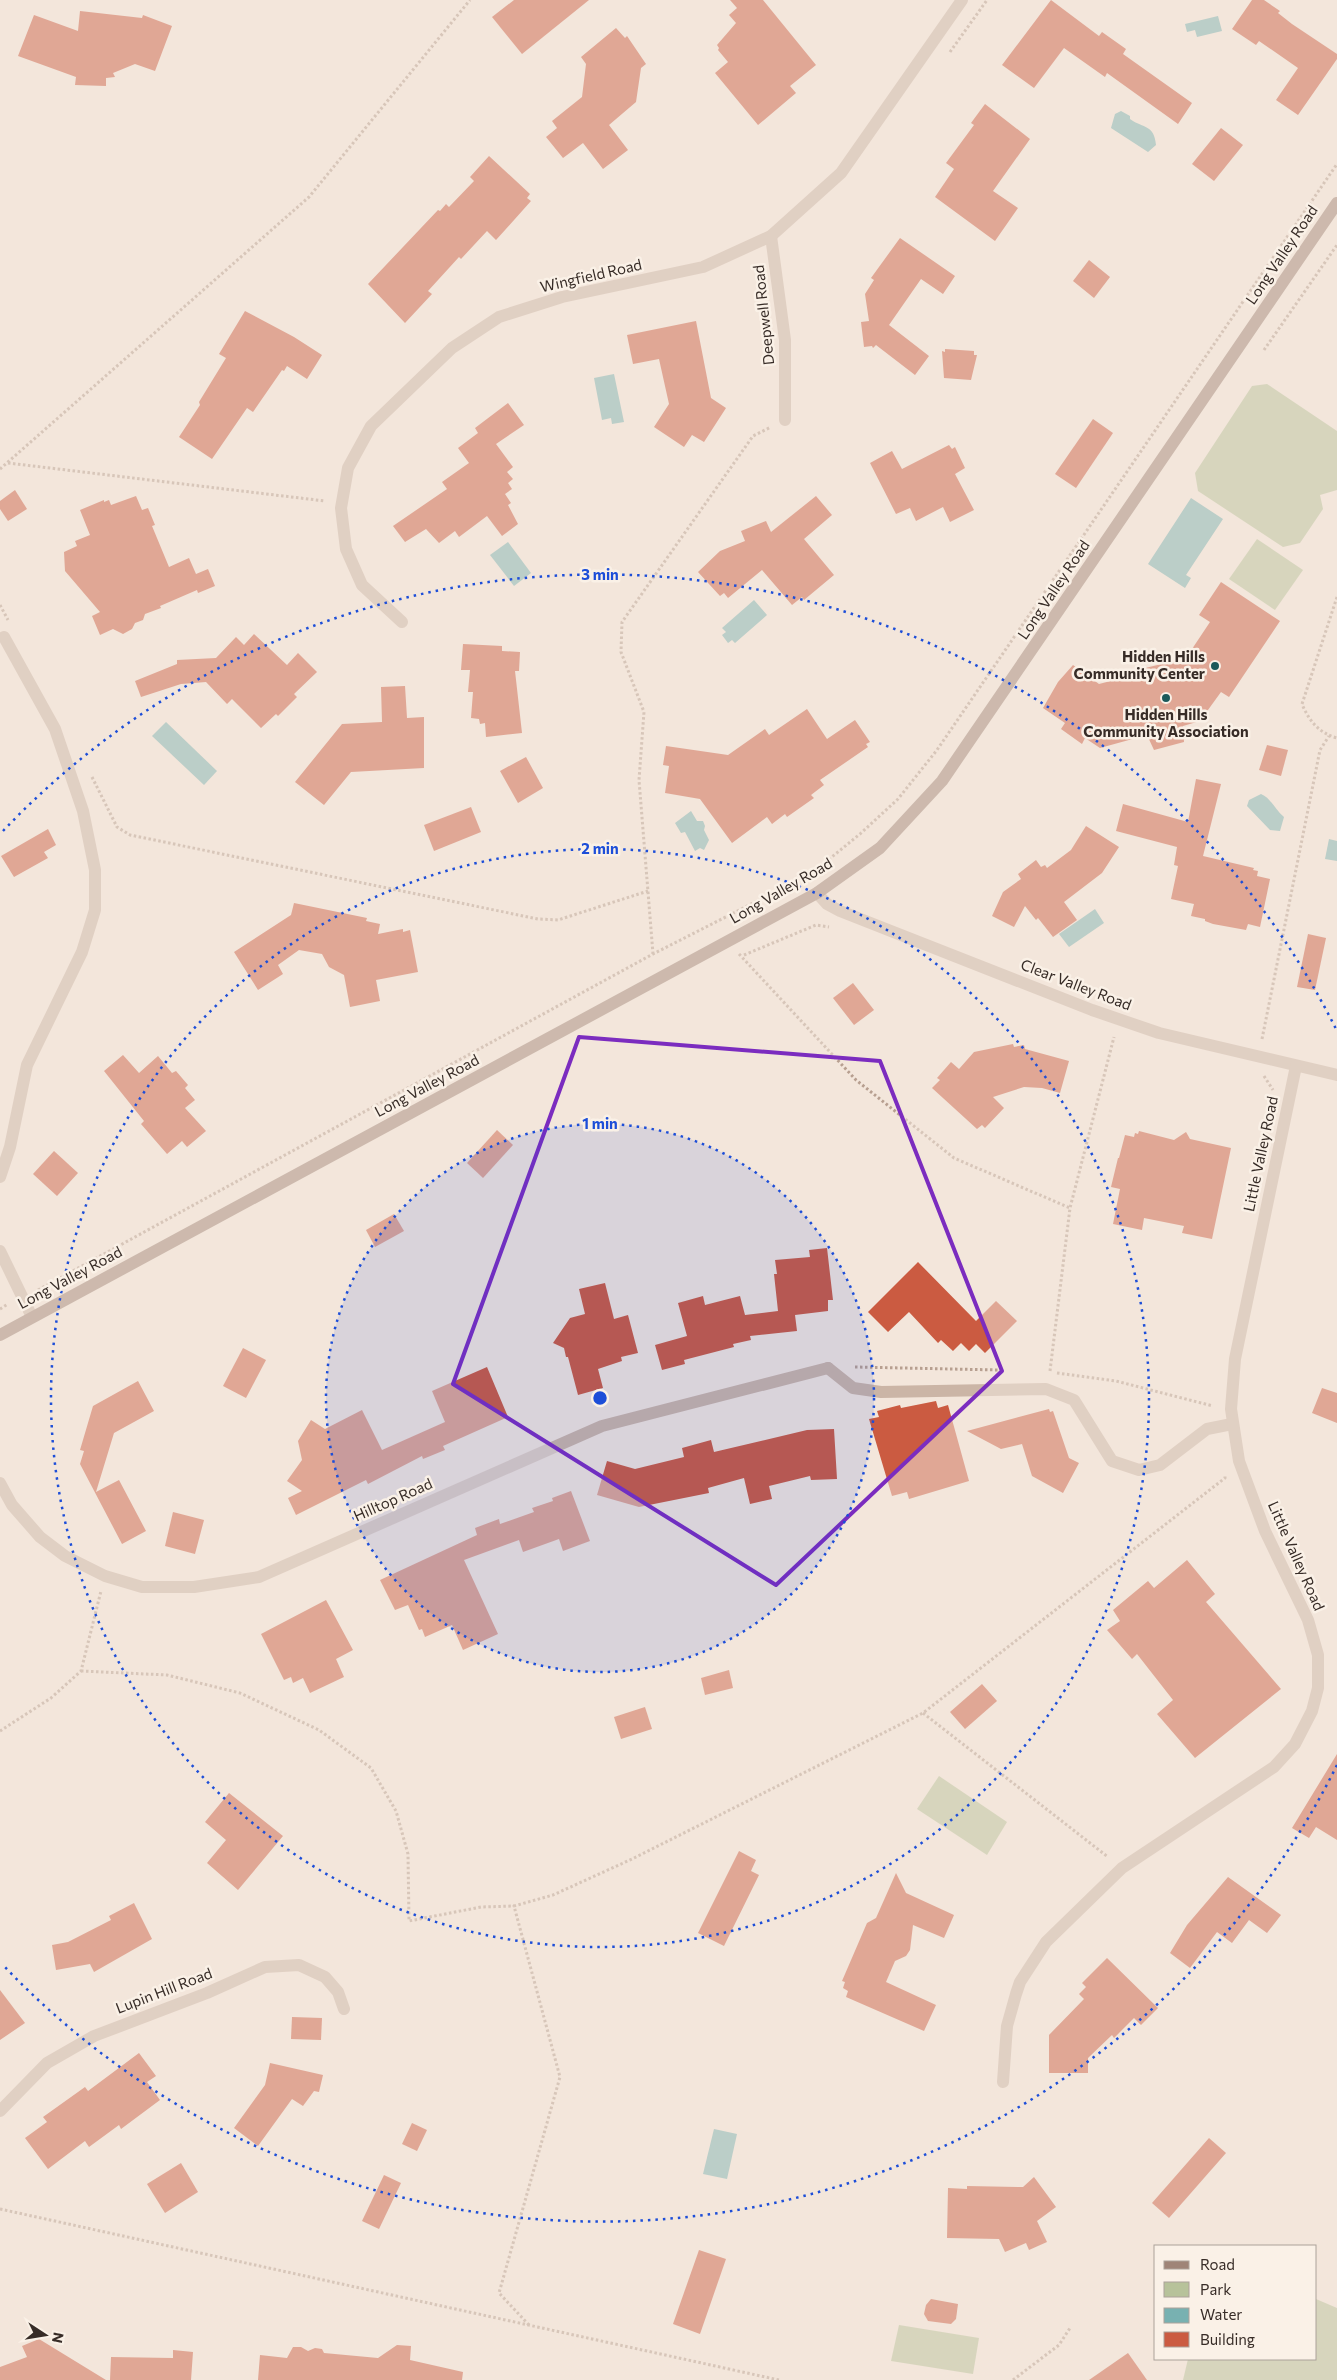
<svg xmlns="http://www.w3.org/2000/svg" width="1337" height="2380" viewBox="0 0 1337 2380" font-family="Commissioner,sans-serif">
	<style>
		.green { fill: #b7c29a }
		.water { fill: #78b1b1 }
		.building { fill: #cb5b41 }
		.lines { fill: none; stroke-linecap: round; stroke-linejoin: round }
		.path { stroke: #b79f90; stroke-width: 3; stroke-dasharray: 2.5 2.5; stroke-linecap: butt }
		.lane { stroke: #cbb5a6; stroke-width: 12 }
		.street { stroke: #cbb5a6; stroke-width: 12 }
		.secondary { stroke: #9f8477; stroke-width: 12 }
		.marked { fill: none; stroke: #7b2cbf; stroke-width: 4; stroke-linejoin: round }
		.ring { fill: none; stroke: #1d4ed8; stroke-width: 2.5; stroke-dasharray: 2.5 5 }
		.poi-dot { fill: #1b595a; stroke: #faf1e7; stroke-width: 2 }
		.labels { text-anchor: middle; stroke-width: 5; stroke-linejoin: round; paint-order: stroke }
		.street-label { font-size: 15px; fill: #372c27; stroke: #faf1e7 }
		.poi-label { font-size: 15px; font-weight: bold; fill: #372c27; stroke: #faf1e7; text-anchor: end }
		.centre { fill: #1d4ed8; stroke: #faf1e7; stroke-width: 2.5 }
		.ring-label { font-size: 15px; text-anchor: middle; font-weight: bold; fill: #1d4ed8; stroke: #faf1e7; stroke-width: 5; stroke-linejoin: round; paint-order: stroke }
	</style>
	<rect width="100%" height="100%" fill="#f3e6db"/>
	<g class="green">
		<polygon points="1267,384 1337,431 1337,490 1320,495 1323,509 1300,543 1283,547 1198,491 1195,473 1252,386"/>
		<polygon points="1257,539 1303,570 1275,610 1229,579"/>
		<polygon points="939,1776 1007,1822 987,1855 917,1809"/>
		<polygon points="1316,2299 1337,2308 1337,2380 1183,2380 1188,2359 1316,2359"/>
		<polygon points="899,2325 979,2338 973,2374 891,2361"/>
	</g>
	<g class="water">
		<polygon points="1218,16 1222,31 1197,37 1195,30 1187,32 1185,24"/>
		<path d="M1121 111 1130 116V119C1144 129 1154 124 1156 145L1148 152 1111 128 1115 114Z"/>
		<polygon points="614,374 624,422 612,424 611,418 602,420 594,378"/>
		<polygon points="1191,498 1223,519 1186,575 1191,578 1185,588 1148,564"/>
		<polygon points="508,542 531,573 514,586 490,555"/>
		<polygon points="754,600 767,615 735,643 732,640 728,643 722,635 726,632 722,628"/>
		<polygon points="166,722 217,771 204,785 152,736"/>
		<path d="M1261 794C1271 798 1275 810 1284 817L1280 831 1270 830 1247 806 1249 800Z"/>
		<polygon points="691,811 697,821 703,821 705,826 704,830 709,840 704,850 700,848 695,851 685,832 681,833 675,823"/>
		<polygon points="1329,839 1337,841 1337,861 1325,859"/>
		<polygon points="1095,909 1104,923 1069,947 1059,934"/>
		<polygon points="714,2129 737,2134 727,2179 703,2174"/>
	</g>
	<g class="building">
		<polygon points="514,0 589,0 522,54 492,17"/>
		<polygon points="730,0 763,0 816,65 790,86 796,93 758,125 715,73 728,62 718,50 719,48 717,45 736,23 729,15 737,8"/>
		<polygon points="1051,0 1099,36 1102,32 1126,49 1123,54 1192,103 1178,124 1107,73 1105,77 1064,48 1034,88 1002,65"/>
		<polygon points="1252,0 1264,0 1280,11 1278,13 1292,24 1337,54 1337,59 1298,115 1276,100 1298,68 1259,41 1256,45 1232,29"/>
		<polygon points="80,11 142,18 143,15 172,26 155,71 135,64 113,73 115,77 106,78 106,86 75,85 76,77 18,56 34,15 78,31"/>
		<polygon points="616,28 625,38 627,36 646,64 641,68 636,102 609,125 628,150 603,169 583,143 563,158 546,137 557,128 552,121 582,97 586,64 581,57"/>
		<polygon points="985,104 1030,139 993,191 1018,208 995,241 935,197 954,169 946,163 974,125 971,123"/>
		<polygon points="1221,128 1243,145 1214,181 1192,164"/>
		<polygon points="489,156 530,194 527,198 531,201 496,240 487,231 461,259 459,257 428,291 432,294 405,323 368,284 438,210 440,211 446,204 449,207 474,181 470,177"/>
		<polygon points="900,238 955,276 943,294 921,279 889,325 929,356 915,375 876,345 873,348 872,346 864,347 861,322 869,321 865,294 874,280 871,278"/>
		<polygon points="1089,260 1110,277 1094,298 1073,281"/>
		<polygon points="245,311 294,337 322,355 307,379 287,366 284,371 282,370 253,412 247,408 212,459 179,437 200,405 199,402 226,358 219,354"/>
		<polygon points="696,321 711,398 726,408 704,442 692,435 684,447 654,427 669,404 659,359 633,364 627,335"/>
		<polygon points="945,349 974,351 974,355 977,355 971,380 944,378 942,351 945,352"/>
		<polygon points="508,403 524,425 496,444 513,467 507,472 513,479 508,483 512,489 505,494 511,503 508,505 518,524 502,536 487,516 459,537 455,531 439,543 426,529 405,542 393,526 447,489 442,482 469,463 458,448 478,433 475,428"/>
		<polygon points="1093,419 1113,433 1076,488 1055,474"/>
		<polygon points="949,445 952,449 955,447 965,468 955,474 974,510 950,522 943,507 916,521 910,508 896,514 870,463 892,451 902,469"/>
		<polygon points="15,490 27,509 8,521 0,509 0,501"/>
		<polygon points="136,496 142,510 148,508 155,525 152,526 169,567 189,558 196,574 208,569 215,586 198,593 197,590 160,606 161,608 145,614 143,620 135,623 132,629 123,634 113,629 100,635 92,616 100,612 65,571 64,552 77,546 75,541 90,535 80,510 104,500 104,502 109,500 111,505"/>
		<polygon points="816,496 832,515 804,539 834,575 804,600 802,597 792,605 762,570 728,598 724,593 720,596 698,572 720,551 745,541 741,531 766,521 771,532"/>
		<polygon points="1221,582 1280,621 1229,697 1221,692 1200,721 1183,726 1184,742 1154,750 1147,735 1100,748 1085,738 1082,744 1061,729 1065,723 1043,708 1058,682 1073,665 1099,684 1134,675 1133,671 1186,658 1210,622 1199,615"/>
		<polygon points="254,634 287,665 298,653 317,672 294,694 297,697 278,716 276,714 261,728 232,699 227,704 206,682 181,684 141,697 135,681 177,664 177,660 216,658 236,637 244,645"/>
		<polygon points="463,644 502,646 502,651 520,652 519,671 515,671 522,733 486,737 485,723 480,724 479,719 471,718 473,692 468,692 470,670 461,670"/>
		<polygon points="405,686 407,718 424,717 424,768 351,772 324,805 295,782 342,724 382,722 381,687"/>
		<polygon points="807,709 827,739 855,720 870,742 866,744 868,747 820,780 824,785 811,795 814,798 787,817 785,814 772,824 767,817 732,843 700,799 665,793 669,766 663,765 666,746 728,755 765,729 769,735"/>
		<polygon points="1267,745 1288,750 1281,776 1259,770"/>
		<polygon points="526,757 543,788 518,803 500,771"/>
		<polygon points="1196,779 1221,784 1203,856 1254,868 1253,870 1258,871 1257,876 1270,879 1260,927 1248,924 1246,930 1213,924 1205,921 1205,919 1191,916 1194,904 1171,899 1178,866 1174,865 1177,847 1116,831 1123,804 1188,822"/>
		<polygon points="471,807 481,832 434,851 424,825"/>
		<polygon points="1086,826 1119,847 1102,873 1064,902 1077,920 1053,937 1038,918 1036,920 1025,906 1014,927 992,916 1003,892 1021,879 1018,874 1036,860 1041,867 1045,865 1047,868 1071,850"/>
		<polygon points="48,829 56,845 44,852 48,858 14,877 1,856"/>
		<polygon points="294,903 367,918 366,921 380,924 378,934 403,929 403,932 410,930 418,972 376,980 380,1001 350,1007 344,975 329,967 322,954 299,950 278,965 283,974 258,990 234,952 291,915"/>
		<polygon points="1308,934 1326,938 1315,990 1297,987"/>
		<polygon points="853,983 874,1010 854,1025 833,998"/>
		<polygon points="1013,1044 1014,1047 1024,1045 1025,1049 1069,1061 1060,1093 1042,1088 1024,1087 993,1097 1004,1108 985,1128 982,1125 977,1129 932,1088 940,1080 937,1078 951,1062 959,1069 974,1052"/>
		<polygon points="123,1055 139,1073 158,1056 172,1073 176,1071 188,1085 185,1088 195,1100 185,1108 206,1131 187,1147 182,1141 167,1154 141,1124 144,1121 104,1071"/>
		<polygon points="497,1130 513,1145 483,1178 467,1163"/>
		<polygon points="1139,1131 1174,1140 1186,1132 1190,1139 1231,1148 1212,1239 1182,1233 1184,1226 1144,1218 1142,1230 1113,1224 1120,1189 1111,1187 1118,1158 1119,1158 1125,1135 1134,1137 1135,1133 1138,1134"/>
		<polygon points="54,1151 78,1173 57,1196 33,1174"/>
		<polygon points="394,1214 404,1231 375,1247 366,1230"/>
		<polygon points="827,1248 833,1300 828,1300 828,1311 795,1315 797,1331 750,1336 751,1340 733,1344 734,1347 684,1360 685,1364 662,1370 655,1345 687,1336 678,1303 703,1296 705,1305 740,1296 745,1315 778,1311 774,1274 777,1274 775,1260 810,1257 809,1250"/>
		<polygon points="918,1262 976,1321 996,1301 1017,1321 985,1353 976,1344 969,1351 961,1343 953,1351 941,1340 938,1343 909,1312 888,1332 868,1312"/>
		<polygon points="605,1283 614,1319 628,1315 638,1353 621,1357 622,1361 598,1369 603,1388 578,1395 568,1357 566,1357 564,1348 553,1343 570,1318 585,1314 579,1289"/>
		<polygon points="243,1348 266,1360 246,1398 223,1386"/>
		<polygon points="487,1367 508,1417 443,1446 445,1450 423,1459 422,1456 368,1484 366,1480 296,1515 288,1498 302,1491 287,1481 302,1460 298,1441 311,1420 325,1429 362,1410 382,1450 445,1422 432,1391"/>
		<polygon points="138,1381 154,1411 114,1433 96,1492 119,1480 146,1531 122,1544 80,1464 84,1451 80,1450 93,1406"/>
		<polygon points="1322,1388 1337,1393 1337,1423 1312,1413"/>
		<polygon points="936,1401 938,1408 948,1405 969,1481 909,1499 907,1492 892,1496 869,1419 879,1417 877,1411 900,1405 901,1408"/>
		<polygon points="1049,1409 1050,1412 1053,1411 1069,1458 1079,1463 1063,1493 1032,1476 1022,1444 1001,1449 967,1431"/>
		<polygon points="834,1429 837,1479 811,1480 810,1476 769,1486 772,1499 750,1504 744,1478 708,1488 709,1493 639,1507 597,1495 607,1461 635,1469 684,1457 682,1448 711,1440 714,1452 807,1430"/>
		<polygon points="571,1491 590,1541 563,1551 559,1539 523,1552 519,1540 464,1560 498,1634 463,1650 452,1625 425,1637 422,1629 419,1630 408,1605 395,1610 380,1580 477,1535 475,1528 499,1519 500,1524 534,1512 532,1508 553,1501 552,1498"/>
		<polygon points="173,1512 204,1520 195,1554 165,1546"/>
		<polygon points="1187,1560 1215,1594 1206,1602 1281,1689 1195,1758 1157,1714 1173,1700 1137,1654 1132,1659 1107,1630 1120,1621 1113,1610 1148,1581 1154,1588"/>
		<polygon points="326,1600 353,1650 336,1659 344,1677 310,1693 303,1678 293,1683 291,1677 284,1680 261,1634"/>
		<polygon points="729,1670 733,1688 705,1695 701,1678"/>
		<polygon points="982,1684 997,1701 965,1729 950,1712"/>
		<polygon points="645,1707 652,1729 621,1739 614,1717"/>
		<polygon points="1337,1754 1337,1840 1316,1827 1309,1838 1292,1828"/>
		<polygon points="229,1793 283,1836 238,1890 207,1863 226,1840 205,1822"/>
		<polygon points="739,1851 756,1860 751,1871 759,1875 724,1946 698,1933"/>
		<polygon points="896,1873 906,1893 954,1915 944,1938 913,1925 910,1950 906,1956 895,1961 886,1982 936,2005 924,2031 846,1997 848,1991 843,1988 845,1982 842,1981 867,1923 876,1918"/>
		<polygon points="1228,1877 1281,1915 1267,1933 1249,1920 1232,1943 1217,1932 1190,1968 1170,1953 1187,1925"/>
		<polygon points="134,1903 152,1939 94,1972 90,1964 56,1970 52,1945 68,1942 111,1920 109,1916"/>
		<polygon points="1107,1958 1158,2008 1141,2025 1134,2018 1114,2038 1112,2035 1088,2058 1088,2073 1049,2073 1049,2035 1084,1999 1079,1994 1086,1987 1082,1983"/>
		<polygon points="0,1990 25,2023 0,2040"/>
		<polygon points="292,2017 322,2018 321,2040 291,2039"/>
		<polygon points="139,2053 156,2076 147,2082 160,2100 121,2129 119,2125 89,2147 85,2141 48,2169 25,2138 47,2122 43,2117 85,2087 88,2091"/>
		<polygon points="270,2063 323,2075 319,2092 314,2091 303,2106 292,2099 258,2146 234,2128 265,2085"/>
		<polygon points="412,2123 427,2130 417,2151 402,2144"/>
		<polygon points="1209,2138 1226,2153 1169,2218 1152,2203"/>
		<polygon points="181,2163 198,2192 165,2213 147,2184"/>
		<polygon points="384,2175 401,2183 379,2229 362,2221"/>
		<polygon points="1034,2177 1056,2207 1037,2221 1047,2242 1029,2250 1026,2243 1005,2252 999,2239 947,2238 948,2188 967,2189 967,2186 1023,2187"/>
		<polygon points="699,2250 726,2259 700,2334 673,2324"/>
		<polygon points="931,2299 958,2304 956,2319 951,2324 928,2321 924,2314 926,2305"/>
		<polygon points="39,2339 106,2380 0,2380 0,2367 27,2357 22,2346"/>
		<polygon points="397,2345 411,2346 410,2360 463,2372 462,2380 258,2380 260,2355 287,2358 293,2347 301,2347 308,2351 315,2348 322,2349 324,2353 378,2358"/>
		<polygon points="173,2350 193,2352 191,2380 110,2380 111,2357 173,2358"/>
		<polygon points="1128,2353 1147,2380 1089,2380"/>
	</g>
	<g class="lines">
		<g class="path">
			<polyline points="950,52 987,0"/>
			<polyline points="1264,350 1337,245"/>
			<polyline points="8,463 325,501"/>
			<polyline points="0,469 309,197 470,0"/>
			<path d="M1337 597 1302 704C1309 721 1319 733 1337 738"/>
			<polyline points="0,605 8,620"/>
			<polyline points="92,777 117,827 130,835 538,919 558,920 648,891"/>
			<polyline points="817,869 860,834 898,799 937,750 1337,164"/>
			<polyline points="653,954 639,780 644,712 621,652 622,622 753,436 771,427"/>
			<polyline points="739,954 856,1080 954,1158 1070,1208"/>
			<polyline points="744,955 816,925 829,927"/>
			<polyline points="1262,1039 1320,750 1329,736"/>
			<polyline points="1264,1076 1273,1090"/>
			<polyline points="38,1290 653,954 812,873"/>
			<polyline points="0,1309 8,1304"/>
			<polyline points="855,1367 999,1370"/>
			<polyline points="1050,1371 1070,1208 1114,1037"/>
			<polyline points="1057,1373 1116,1381 1213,1406"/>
			<polyline points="81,1671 167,1675 240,1693 319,1730 371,1768 396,1811 408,1854 409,1921 481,1907 514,1906"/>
			<polyline points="923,1713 1108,1857"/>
			<polyline points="0,1731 51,1698 81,1671 101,1591"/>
			<polyline points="0,2209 779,2380"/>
			<polyline points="529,2325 499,2293 560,2077 514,1906 553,1895 632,1859 923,1713 1225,1478 1225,1476"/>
			<polyline points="1013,2380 1059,2345 1070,2328"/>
		</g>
		<g class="lane">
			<polyline points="0,1177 10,1147 27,1065 82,952 95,910 95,870 83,811 55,729 4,637"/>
			<polyline points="0,1251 32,1317"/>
			<polyline points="828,1368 853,1388 881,1392 1046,1389 1074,1400 1112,1461 1139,1470 1160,1465 1207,1429 1232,1424"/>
		</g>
		<g class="street">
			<polyline points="771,236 785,340 785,420"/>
			<polyline points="402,622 362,585 346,549 341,508 348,468 371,426 452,348 499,317 562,297 703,267 771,236 841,173 962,0"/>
			<polyline points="817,893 827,904 840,911 1092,1010 1159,1033 1337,1075"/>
			<polyline points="0,1483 12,1505 40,1537 65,1556 105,1576 142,1587 194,1587 259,1577 602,1426 828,1368"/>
			<polyline points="1003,2082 1007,2026 1016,1994 1020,1982 1046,1942 1122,1868 1274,1767 1295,1744 1312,1711 1318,1688 1318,1655 1308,1620 1265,1531 1239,1461 1231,1409 1235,1359 1296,1066"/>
			<polyline points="0,2111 47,2063 94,2036 207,1993 265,1967 299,1965 325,1977 338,1992 344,2009"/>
		</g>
		<polyline class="secondary" points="0,1335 817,893 880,848 942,781 1337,203"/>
	</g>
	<path d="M0 0H1337V2380H0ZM579 1037 880 1061 1002 1371 776 1585 453 1384Z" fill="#f3e6db" fill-opacity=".55" fill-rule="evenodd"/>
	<path class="marked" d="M579 1037 880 1061 1002 1371 776 1585 453 1384Z"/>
	<circle cx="600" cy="1398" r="274" fill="#1d4ed8" fill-opacity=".12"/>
	<g class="ring">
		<circle cx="600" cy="1398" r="274"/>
		<circle cx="600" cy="1398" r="549"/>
		<path d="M1337 1765A823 823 0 0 1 3 1965M3 831A823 823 0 0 1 1337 1031"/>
	</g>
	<g class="poi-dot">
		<circle cx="1215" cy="666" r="5"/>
		<circle cx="1166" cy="698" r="5"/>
	</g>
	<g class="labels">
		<g class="street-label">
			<text transform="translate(1282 255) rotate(-56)" y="5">Long Valley Road</text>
			<text transform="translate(591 276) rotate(-13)" y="5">Wingfield Road</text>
			<text transform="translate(764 315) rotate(-96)" y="5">Deepwell Road</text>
			<text transform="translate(1054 590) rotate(-56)" y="5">Long Valley Road</text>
			<text transform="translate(781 891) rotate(-30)" y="5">Long Valley Road</text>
			<text transform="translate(1076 985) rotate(21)" y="5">Clear Valley Road</text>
			<text transform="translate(427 1086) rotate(-28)" y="5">Long Valley Road</text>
			<text transform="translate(1261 1154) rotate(-78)" y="5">Little Valley Road</text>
			<text transform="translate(70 1278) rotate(-28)" y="5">Long Valley Road</text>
			<text transform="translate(393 1500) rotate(-24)" y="5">Hilltop Road</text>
			<text transform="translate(1296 1556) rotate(66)" y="5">Little Valley Road</text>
			<text transform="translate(164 1991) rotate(-21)" y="5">Lupin Hill Road</text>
		</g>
		<g class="poi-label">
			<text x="1205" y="662">Hidden Hills<tspan x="1205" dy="17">Community Center</tspan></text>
			<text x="1166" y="720" text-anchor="middle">Hidden Hills<tspan x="1166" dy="17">Community Association</tspan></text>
		</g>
	</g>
	<circle cx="600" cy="1398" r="8" class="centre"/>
	<g class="ring-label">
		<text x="600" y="580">3 min</text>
		<text x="600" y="854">2 min</text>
		<text x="600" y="1129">1 min</text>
	</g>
	<rect x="1154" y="2245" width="162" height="115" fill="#faf1e7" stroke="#aca29a"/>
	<rect x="1164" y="2261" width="25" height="8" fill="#9f8477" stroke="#aca29a"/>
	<text x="1200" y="2270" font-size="15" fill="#372c27">Road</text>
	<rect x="1164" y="2282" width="25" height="15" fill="#b7c29a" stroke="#aca29a"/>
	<text x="1200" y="2295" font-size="15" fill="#372c27">Park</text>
	<rect x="1164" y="2308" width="25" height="15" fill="#78b1b1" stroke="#aca29a"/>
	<text x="1200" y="2320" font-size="15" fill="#372c27">Water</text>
	<rect x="1164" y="2332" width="25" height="15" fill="#cb5b41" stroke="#aca29a"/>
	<text x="1200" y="2345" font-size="15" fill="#372c27">Building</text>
	<g transform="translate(45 2335) rotate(102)" stroke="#faf1e7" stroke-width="4" paint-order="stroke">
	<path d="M0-4L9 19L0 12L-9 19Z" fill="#372c27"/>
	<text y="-8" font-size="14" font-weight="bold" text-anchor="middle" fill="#372c27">N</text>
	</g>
</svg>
